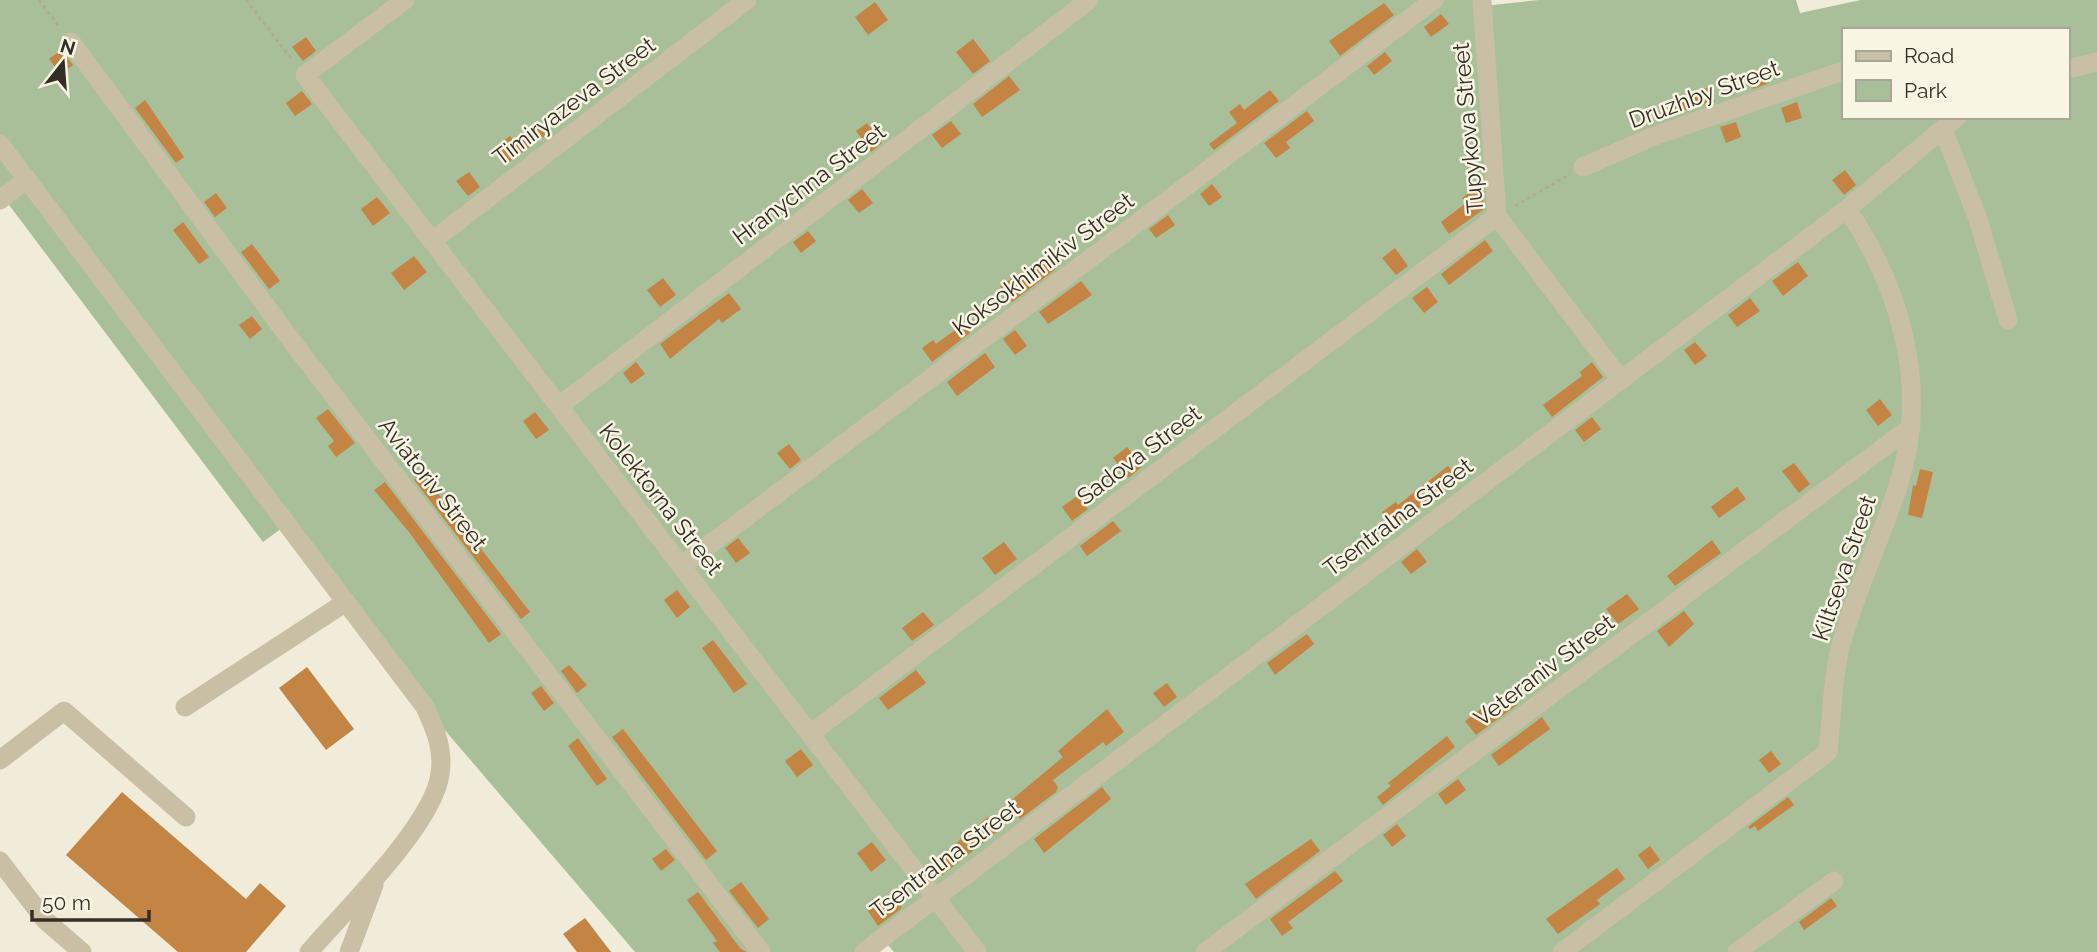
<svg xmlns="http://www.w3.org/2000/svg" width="2097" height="952" viewBox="0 0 2097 952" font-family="Raleway,sans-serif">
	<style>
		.green { fill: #a8bf99; fill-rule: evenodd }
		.building { fill: #c48443 }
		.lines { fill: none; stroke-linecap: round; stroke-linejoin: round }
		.path { stroke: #b4a98f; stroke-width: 2.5; stroke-dasharray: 3.5 3.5; stroke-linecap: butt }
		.minor { stroke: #c8bfa5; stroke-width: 19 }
		.labels { text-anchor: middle; stroke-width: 5; stroke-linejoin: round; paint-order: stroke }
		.street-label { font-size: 23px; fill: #342e26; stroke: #f9f5e5 }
	</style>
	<rect width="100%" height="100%" fill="#f1ecd9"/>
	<path class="green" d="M0 0H1482L1483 6 1539 0H1796L1800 13 1861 0H2097V952H894L882 938 864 952H635L425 707 286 525 263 542 0 193ZM1843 30H2067V117H1843Z"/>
	<g class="building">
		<polygon points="875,2 888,20 868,35 855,17"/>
		<polygon points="1384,3 1394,15 1340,56 1329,41"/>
		<polygon points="1441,14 1449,24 1431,37 1424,27"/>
		<polygon points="306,37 316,51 303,61 292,47"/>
		<polygon points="973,39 990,61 973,74 956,52"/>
		<polygon points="61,50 73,65 60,74 49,59"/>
		<polygon points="1385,52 1392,61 1374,75 1367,66"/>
		<polygon points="1764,69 1769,83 1753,89 1748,74"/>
		<polygon points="1009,76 1020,90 982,117 973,104"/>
		<polygon points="1709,87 1715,102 1670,114 1666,102"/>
		<polygon points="1270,90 1279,101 1214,150 1209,144 1237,123 1229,112 1240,104 1244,110"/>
		<polygon points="302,91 312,104 295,116 286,103"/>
		<polygon points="145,100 184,157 176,163 135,108"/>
		<polygon points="1797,102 1802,118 1786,123 1781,108"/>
		<polygon points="1307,111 1314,121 1286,142 1290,148 1276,158 1264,143"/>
		<polygon points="951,121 961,134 942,148 932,135"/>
		<polygon points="537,122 546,135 509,162 497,146 510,136 513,140"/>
		<polygon points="1736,122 1741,137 1726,143 1720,127"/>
		<polygon points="867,123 882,143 871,152 856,131"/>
		<polygon points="1845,170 1856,185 1844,195 1832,180"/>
		<polygon points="469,172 480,187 468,196 456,181"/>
		<polygon points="1212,184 1222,197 1209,206 1200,194"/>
		<polygon points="1477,187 1483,196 1484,209 1449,234 1441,222 1466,203 1462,198"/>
		<polygon points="862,189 873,203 859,213 848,200"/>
		<polygon points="216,193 227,208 215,217 204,202"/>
		<polygon points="377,197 390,213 373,226 361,209"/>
		<polygon points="1168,215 1175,225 1156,238 1149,229"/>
		<polygon points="183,222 209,257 199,264 173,230"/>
		<polygon points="808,231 816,241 801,253 793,242"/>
		<polygon points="1485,240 1493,251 1449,285 1441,274"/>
		<polygon points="252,244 280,281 269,289 241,252"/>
		<polygon points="1395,248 1408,266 1396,275 1382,258"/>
		<polygon points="414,256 427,272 404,290 391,273"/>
		<polygon points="1045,257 1055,270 1012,302 1000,286"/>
		<polygon points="1798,262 1808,276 1783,296 1772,281"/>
		<polygon points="663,278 676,295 660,307 647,290"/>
		<polygon points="1081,281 1092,295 1048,324 1039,312"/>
		<polygon points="1427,287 1438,302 1424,313 1412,298"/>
		<polygon points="729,293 741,309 722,323 719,319 670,359 660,344"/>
		<polygon points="1750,298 1760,311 1737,327 1728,315"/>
		<polygon points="252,316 262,329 250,339 239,325"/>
		<polygon points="963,324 970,333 932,362 922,348 933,340 936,344"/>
		<polygon points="1015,330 1027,346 1015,355 1003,339"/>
		<polygon points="1695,342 1707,356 1695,365 1684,350"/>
		<polygon points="985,353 995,367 957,396 947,382"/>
		<polygon points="636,362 645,374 631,384 623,373"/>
		<polygon points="1592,362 1603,377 1552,417 1543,405 1582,376 1580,372"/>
		<polygon points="1880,399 1892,415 1878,426 1866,410"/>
		<polygon points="328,409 355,443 336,457 328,446 334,441 316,418"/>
		<polygon points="535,412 549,430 536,439 523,421"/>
		<polygon points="1592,417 1601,429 1584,442 1575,430"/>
		<polygon points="789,444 801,460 790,469 777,453"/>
		<polygon points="1127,447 1142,467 1128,478 1113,458"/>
		<polygon points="1794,463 1810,484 1799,493 1782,471"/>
		<polygon points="1448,466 1458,479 1393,527 1382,512 1396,502 1398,505"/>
		<polygon points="1920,469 1933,472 1922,518 1908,515 1913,485 1916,486"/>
		<polygon points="423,474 530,612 521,619 414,480"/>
		<polygon points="385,482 501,634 489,643 409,532 374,490"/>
		<polygon points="1737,487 1746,499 1719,518 1711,507"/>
		<polygon points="1077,496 1088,509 1072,521 1062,507"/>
		<polygon points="1113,521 1121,531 1087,556 1080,546"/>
		<polygon points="738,538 750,553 736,563 725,548"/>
		<polygon points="1712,540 1721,553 1675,586 1667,576"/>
		<polygon points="1004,542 1017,559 995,575 982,558"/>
		<polygon points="1417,549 1427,562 1411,574 1401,562"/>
		<polygon points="677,590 690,607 677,618 664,600"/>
		<polygon points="1627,594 1639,609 1618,624 1606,609"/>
		<polygon points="1684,611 1694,624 1669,647 1657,631"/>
		<polygon points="923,612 934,625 912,641 902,628"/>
		<polygon points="1307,634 1314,644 1275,675 1267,663"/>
		<polygon points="713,640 747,684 734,693 702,648"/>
		<polygon points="569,665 587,685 577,693 561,671"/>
		<polygon points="307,667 354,729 326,750 279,688"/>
		<polygon points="916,670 926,683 888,710 879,698"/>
		<polygon points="1167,683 1177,697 1164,707 1153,693"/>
		<polygon points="541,686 554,703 544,711 531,693"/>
		<polygon points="1509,695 1517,705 1476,735 1465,721 1482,708 1486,713"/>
		<polygon points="1107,709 1124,732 1106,746 1103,742 1053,780 1058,787 1056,792 1020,819 1008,803 1063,757 1058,751"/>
		<polygon points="1542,717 1550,729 1499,766 1491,755"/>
		<polygon points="623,729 717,851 706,860 612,737"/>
		<polygon points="1447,736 1455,747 1383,805 1377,797 1391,786 1388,783"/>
		<polygon points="578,738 607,779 597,786 568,746"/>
		<polygon points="801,749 813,765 797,777 785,761"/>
		<polygon points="1771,751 1781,764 1769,773 1759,760"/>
		<polygon points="1458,779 1466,790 1446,805 1438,794"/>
		<polygon points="1102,787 1111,799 1044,853 1034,839"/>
		<polygon points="122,792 246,899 260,883 286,906 246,952 178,952 66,855"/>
		<polygon points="1788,797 1794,805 1758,831 1755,826 1750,829 1748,827"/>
		<polygon points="988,817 998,831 941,876 931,864"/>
		<polygon points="1397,824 1406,836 1392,847 1383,835"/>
		<polygon points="1311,839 1320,851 1256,899 1245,884"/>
		<polygon points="872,842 886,860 871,872 857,853"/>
		<polygon points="1650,846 1660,860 1648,869 1638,855"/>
		<polygon points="666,849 675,860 661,871 652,859"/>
		<polygon points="1617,868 1625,879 1597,900 1600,904 1558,934 1546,919"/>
		<polygon points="1335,871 1343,881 1288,922 1293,928 1282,936 1270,919"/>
		<polygon points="741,882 769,919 758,928 729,891"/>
		<polygon points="698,892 740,948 746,952 720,952 713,943 717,941 687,900"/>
		<polygon points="892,893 902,908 878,926 868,911"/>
		<polygon points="1831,898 1837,906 1804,930 1799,922"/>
		<polygon points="585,918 611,952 577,952 563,934"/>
	</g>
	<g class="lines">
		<g class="path">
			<polyline points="39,0 60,28"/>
			<polyline points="246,0 293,61"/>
			<polyline points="1515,206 1570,174"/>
		</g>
		<g class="minor">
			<polyline points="405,0 305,75 977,952"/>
			<polyline points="1482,0 1497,216 1621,380"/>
			<polyline points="71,42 291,340 761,952"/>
			<polyline points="2067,69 2097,62"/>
			<polyline points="1943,129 1978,219 2008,320"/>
			<path d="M0 144 425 707C435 729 444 749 440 774 434 824 343 912 309 952"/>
			<polyline points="1583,167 1654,136 1843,71"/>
			<polyline points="0,200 27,179"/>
			<polyline points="432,241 747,0"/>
			<polyline points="559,406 1089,0"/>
			<polyline points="681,566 1434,0"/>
			<polyline points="185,707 346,602"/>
			<polyline points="810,734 1497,216"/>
			<polyline points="0,760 64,711 186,817"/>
			<polyline points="0,861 45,920 82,952"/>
			<polyline points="349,952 374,885"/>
			<polyline points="864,952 1847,209 1957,117"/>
			<polyline points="1205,952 1911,427"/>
			<path d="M1562 952 1828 752C1832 716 1832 677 1842 641 1857 589 1881 538 1898 486 1930 390 1902 290 1847 209"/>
			<polyline points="1737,952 1834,881"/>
		</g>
	</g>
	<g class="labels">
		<g class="street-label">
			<text transform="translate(1704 94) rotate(-20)" y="8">Druzhby Street</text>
			<text transform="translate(574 101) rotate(-37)" y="8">Timiryazeva Street</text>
			<text transform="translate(1468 128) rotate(-95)" y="8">Tupykova Street</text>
			<text transform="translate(809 184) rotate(-37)" y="8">Hranychna Street</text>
			<text transform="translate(1043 264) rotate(-37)" y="8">Koksokhimikiv Street</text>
			<text transform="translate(1139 455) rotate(-37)" y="8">Sadova Street</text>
			<text transform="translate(433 484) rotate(52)" y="8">Aviatoriv Street</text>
			<text transform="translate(661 499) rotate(52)" y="8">Kolektorna Street</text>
			<text transform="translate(1398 517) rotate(-37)" y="8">Tsentralna Street</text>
			<text transform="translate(1844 568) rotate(-71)" y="8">Kiltseva Street</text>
			<text transform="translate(1544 670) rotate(-37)" y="8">Veteraniv Street</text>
			<text transform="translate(945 859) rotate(-37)" y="8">Tsentralna Street</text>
		</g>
	</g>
	<rect x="1842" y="28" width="228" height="91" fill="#f9f5e5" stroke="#aaa599" stroke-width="2"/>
	<rect x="1856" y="51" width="35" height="10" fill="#c8bfa5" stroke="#aaa599" stroke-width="2"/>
	<text x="1904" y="63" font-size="21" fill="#342e26">Road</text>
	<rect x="1856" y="80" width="35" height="21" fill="#a8bf99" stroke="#aaa599" stroke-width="2"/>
	<text x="1904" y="98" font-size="21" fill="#342e26">Park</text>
	<g transform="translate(63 63) rotate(17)" stroke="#f9f5e5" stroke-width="5" paint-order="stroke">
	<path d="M0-5L12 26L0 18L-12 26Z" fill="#342e26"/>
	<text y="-10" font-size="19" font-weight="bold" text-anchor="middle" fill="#342e26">N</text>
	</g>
	<path d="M32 910v10h117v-10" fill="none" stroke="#342e26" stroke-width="3.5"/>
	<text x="42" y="910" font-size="21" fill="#342e26" stroke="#f9f5e5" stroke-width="5" paint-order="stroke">50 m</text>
</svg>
